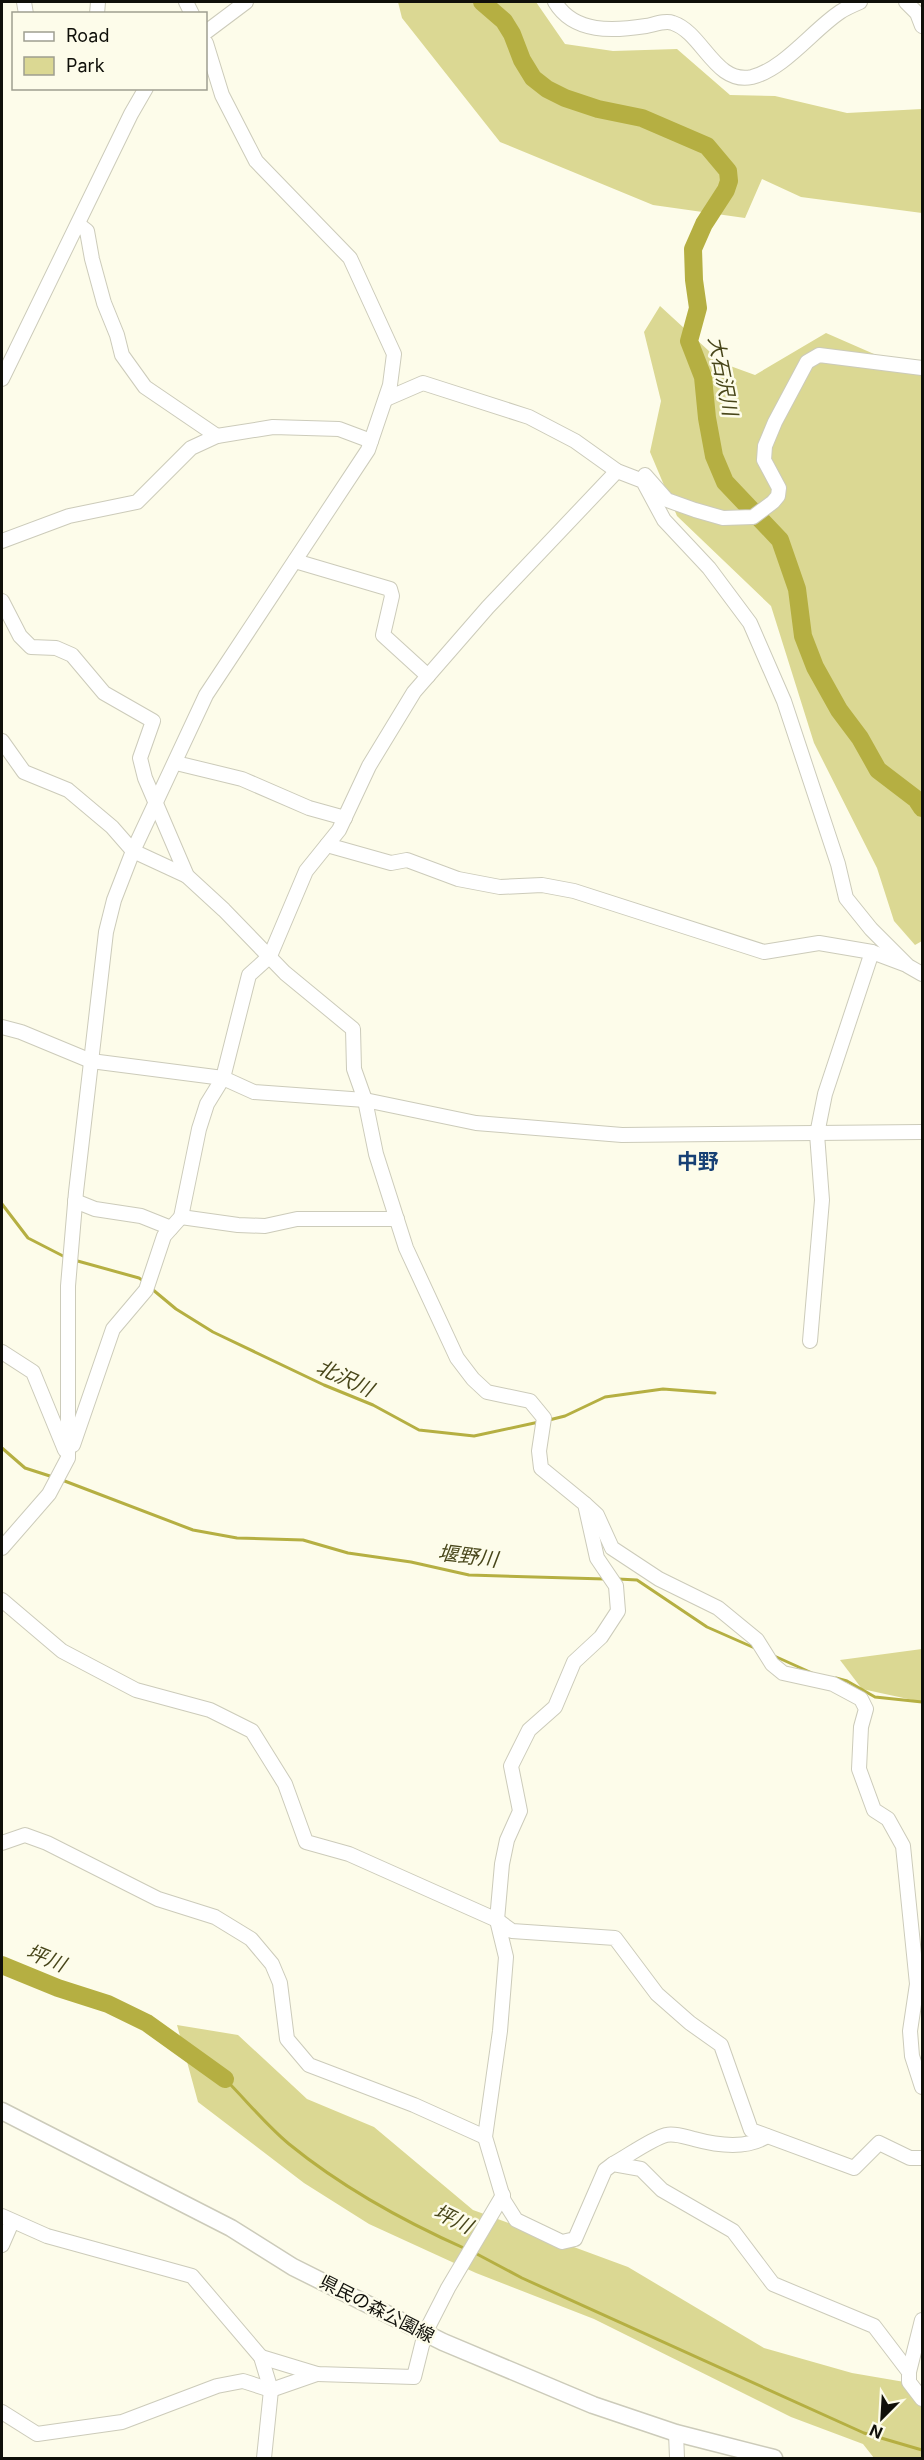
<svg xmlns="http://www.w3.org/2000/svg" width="924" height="2460" viewBox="0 0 924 2460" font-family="Inter,'Noto Sans JP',sans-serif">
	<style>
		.green { fill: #dbd893 }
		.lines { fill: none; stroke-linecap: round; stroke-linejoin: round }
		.stream { stroke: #b5af42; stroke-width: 3 }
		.river { stroke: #b5af42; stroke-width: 18 }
		.minor-casing { stroke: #cccbba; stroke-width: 16 }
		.major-casing { stroke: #cccbba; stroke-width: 19 }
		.minor { stroke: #fff; stroke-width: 14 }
		.major { stroke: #fff; stroke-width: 16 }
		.labels { text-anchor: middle; stroke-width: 5; stroke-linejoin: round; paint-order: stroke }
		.street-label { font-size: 18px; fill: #10100a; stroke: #fdfcea }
		.water-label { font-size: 20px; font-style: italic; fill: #48461a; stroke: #fdfcea }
		.quarter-label { font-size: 21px; font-weight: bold; fill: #174074; stroke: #fdfcea }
	</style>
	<rect width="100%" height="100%" fill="#fdfcea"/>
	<g class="green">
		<polygon points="398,2 536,2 565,44 613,51 677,49 730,95 775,96 847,113 922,109 922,213 801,197 762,179 745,218 653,205 500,142 402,18"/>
		<polygon points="660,306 722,363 755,375 826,333 922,375 922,941 915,945 894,921 877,868 814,743 771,606 677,516 650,452 661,401 644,332"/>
		<polygon points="922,1649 922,1702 862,1689 840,1660"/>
		<polygon points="177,2025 238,2035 307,2099 374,2127 473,2210 628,2267 764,2348 852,2373 922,2385 922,2458 874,2458 863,2444 791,2417 594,2319 476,2273 369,2224 304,2183 198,2102"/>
	</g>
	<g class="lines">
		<g class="stream">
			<polyline points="2,1204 28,1238 65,1257"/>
			<polyline points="74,1260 139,1278 145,1282"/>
			<polyline points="152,1289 176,1309 213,1332 324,1385 373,1405 419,1430 474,1436 539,1422"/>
			<polyline points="549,1420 565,1416 605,1397 663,1389 715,1393"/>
			<polyline points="2,1448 25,1468 53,1477"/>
			<polyline points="62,1480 193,1530 237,1538 303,1540 348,1553 411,1562 469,1575 605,1579"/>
			<polyline points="618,1579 637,1580 707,1627 757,1649"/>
			<polyline points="772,1655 812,1673"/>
			<polyline points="836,1678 847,1681 875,1697 922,1702"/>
			<path d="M225 2079C246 2100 266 2125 289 2144 343 2188 403 2221 466 2249"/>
			<polyline points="475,2253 522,2278 864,2433 922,2450"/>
		</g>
		<g class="river">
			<polyline points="482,2 504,21 512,34 522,60 533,78 547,89 565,98 598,109 642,118 707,146 728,171 729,181 726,190 704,224 693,249 694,280 698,308 689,341 703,377 707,418 714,456 725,482 780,540 797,589 803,636 815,667 839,710 860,738 878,770 916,799 922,808"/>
			<polyline points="2,1965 58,1988 108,2004 147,2023 225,2079"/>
		</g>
		<defs>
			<g id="minor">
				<polyline points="24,2 26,14"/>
				<polyline points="186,2 192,14"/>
				<path d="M555 2C574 34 614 31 646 26 653 25 665 20 673 23 703 33 715 85 752 77 784 69 813 30 840 12 846 8 853 5 860 2"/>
				<polyline points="906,2 917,13 922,26"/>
				<polyline points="97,14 98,2"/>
				<polyline points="206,32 246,2"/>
				<polyline points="78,224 87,231 92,259 104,303 117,335 122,355 145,387 217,436"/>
				<polyline points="2,379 131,114 146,88"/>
				<polyline points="386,399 423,383 529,417 575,441 617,471 643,481 664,520 709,568 750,623 784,701 838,864 846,898 871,929 908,966 922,974"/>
				<polyline points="645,475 667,500 695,510 723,518 753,517 773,502 778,496 779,488 764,460 765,446 775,422 807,362 819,355 922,368"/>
				<polyline points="2,541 69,516 137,502 191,448 217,436 273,427 339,429 371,441"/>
				<polyline points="295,561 390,589 392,596 383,635 428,676"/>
				<polyline points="2,601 20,636 31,647 56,648 72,655 104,693 153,721 140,758 145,778 187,876 224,910 285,973 353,1029 354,1069 365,1100 376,1154 406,1248 457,1358 473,1379 487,1392 530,1401 544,1418 539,1451 541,1468 585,1504 597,1558 616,1586 618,1611 601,1637 574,1662 555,1707 529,1730 511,1766 520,1811 507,1840 502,1864 497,1920 506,1957 500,2031 485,2137 504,2201 516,2220 562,2242 575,2239 605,2170 613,2164 641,2169 662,2190 733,2231 773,2284 874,2326 909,2372 909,2382 922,2399"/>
				<polyline points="2,741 24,772 68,790 112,827 133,851 187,876"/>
				<polyline points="176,763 242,779 309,808 345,818"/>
				<polyline points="327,845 391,863 407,860 458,879 500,887 542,885 574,891 764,952 819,943 872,952"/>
				<polyline points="2,1027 21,1032 91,1061 223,1078 254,1092 365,1100 476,1123 622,1135 922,1132"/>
				<polyline points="75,1201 95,1209 141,1216 171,1228"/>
				<polyline points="181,1217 238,1225 265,1226 297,1219 397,1219"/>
				<polyline points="810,1341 822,1200 817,1134 825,1094 872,952 904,964"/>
				<polyline points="2,1352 33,1372 65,1450"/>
				<polyline points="73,1445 113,1329 146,1290 164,1236 181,1217 199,1129 207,1104 223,1078 249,975 270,956 306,871 339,830 369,766 414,692 488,607 617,471"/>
				<polyline points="585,1504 597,1515 612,1548 659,1579 718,1608 757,1640 772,1664 783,1673 833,1684 861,1699 866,1709 861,1727 859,1769 874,1810 888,1819 903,1846 917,1984 910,2031 912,2056 922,2087"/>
				<polyline points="2,1548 49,1494 68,1458 68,1286 76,1192 106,932 114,900 133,851 206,695 368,450 390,385 394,354 350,258 256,161 222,95 206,43"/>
				<polyline points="2,1600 62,1651 136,1690 210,1710 252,1731 285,1784 306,1842 349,1854 497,1920 512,1931 615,1938 657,1994 690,2023 721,2045 751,2130 854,2168 879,2143 910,2158 922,2158"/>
				<polyline points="2,1843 25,1835 47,1843 158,1899 215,1917 251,1939 272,1964 280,1983 287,2039 309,2065 414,2105 485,2137"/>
				<path d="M613 2164C628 2156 651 2139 666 2135 676 2133 685 2137 694 2139 716 2145 746 2150 767 2136"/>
				<polyline points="2,2216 47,2236 192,2276 261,2357 271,2390 264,2458"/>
				<polyline points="2,2245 12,2222"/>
				<polyline points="261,2357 317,2374 414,2377 425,2333 448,2288 503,2195"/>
				<polyline points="909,2372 922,2320"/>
				<polyline points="2,2412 37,2434 122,2422 217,2386 243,2381 271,2390 317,2374"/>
				<polyline points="676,2433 677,2458"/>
			</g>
			<polyline id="major" points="2,2111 231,2228 293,2267 443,2342 593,2405 676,2433 774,2458"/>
		</defs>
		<use href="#minor" class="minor-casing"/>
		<use href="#major" class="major-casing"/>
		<use href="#minor" class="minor"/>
		<use href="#major" class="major"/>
	</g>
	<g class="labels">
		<g class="street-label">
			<text transform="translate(377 2309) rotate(27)" y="6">県民の森公園線</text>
		</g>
		<g class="water-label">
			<text transform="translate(723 376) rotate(79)" y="7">大石沢川</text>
			<text transform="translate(345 1378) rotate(25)" y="7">北沢川</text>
			<text transform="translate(468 1556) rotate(7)" y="7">堰野川</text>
			<text transform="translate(46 1958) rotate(22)" y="7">坪川</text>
			<text transform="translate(453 2219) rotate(26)" y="7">坪川</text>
		</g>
		<g class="quarter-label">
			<text x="698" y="1169">中野</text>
		</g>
	</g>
	<rect width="924" height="2460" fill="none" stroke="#10100a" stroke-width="6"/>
	<rect x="12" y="12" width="195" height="78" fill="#fdfcea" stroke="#9e9e90" stroke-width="1.5"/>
	<rect x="24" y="32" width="30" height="9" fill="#ffffff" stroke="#9e9e90" stroke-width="1.5"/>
	<text x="66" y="42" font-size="18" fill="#10100a">Road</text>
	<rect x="24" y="57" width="30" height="18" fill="#dbd893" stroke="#9e9e90" stroke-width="1.5"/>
	<text x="66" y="72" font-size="18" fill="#10100a">Park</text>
	<g transform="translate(882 2418) rotate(204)" stroke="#fdfcea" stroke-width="4.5" paint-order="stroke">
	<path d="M0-4.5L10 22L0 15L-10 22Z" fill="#10100a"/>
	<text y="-9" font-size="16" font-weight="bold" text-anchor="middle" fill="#10100a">N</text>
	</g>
</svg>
